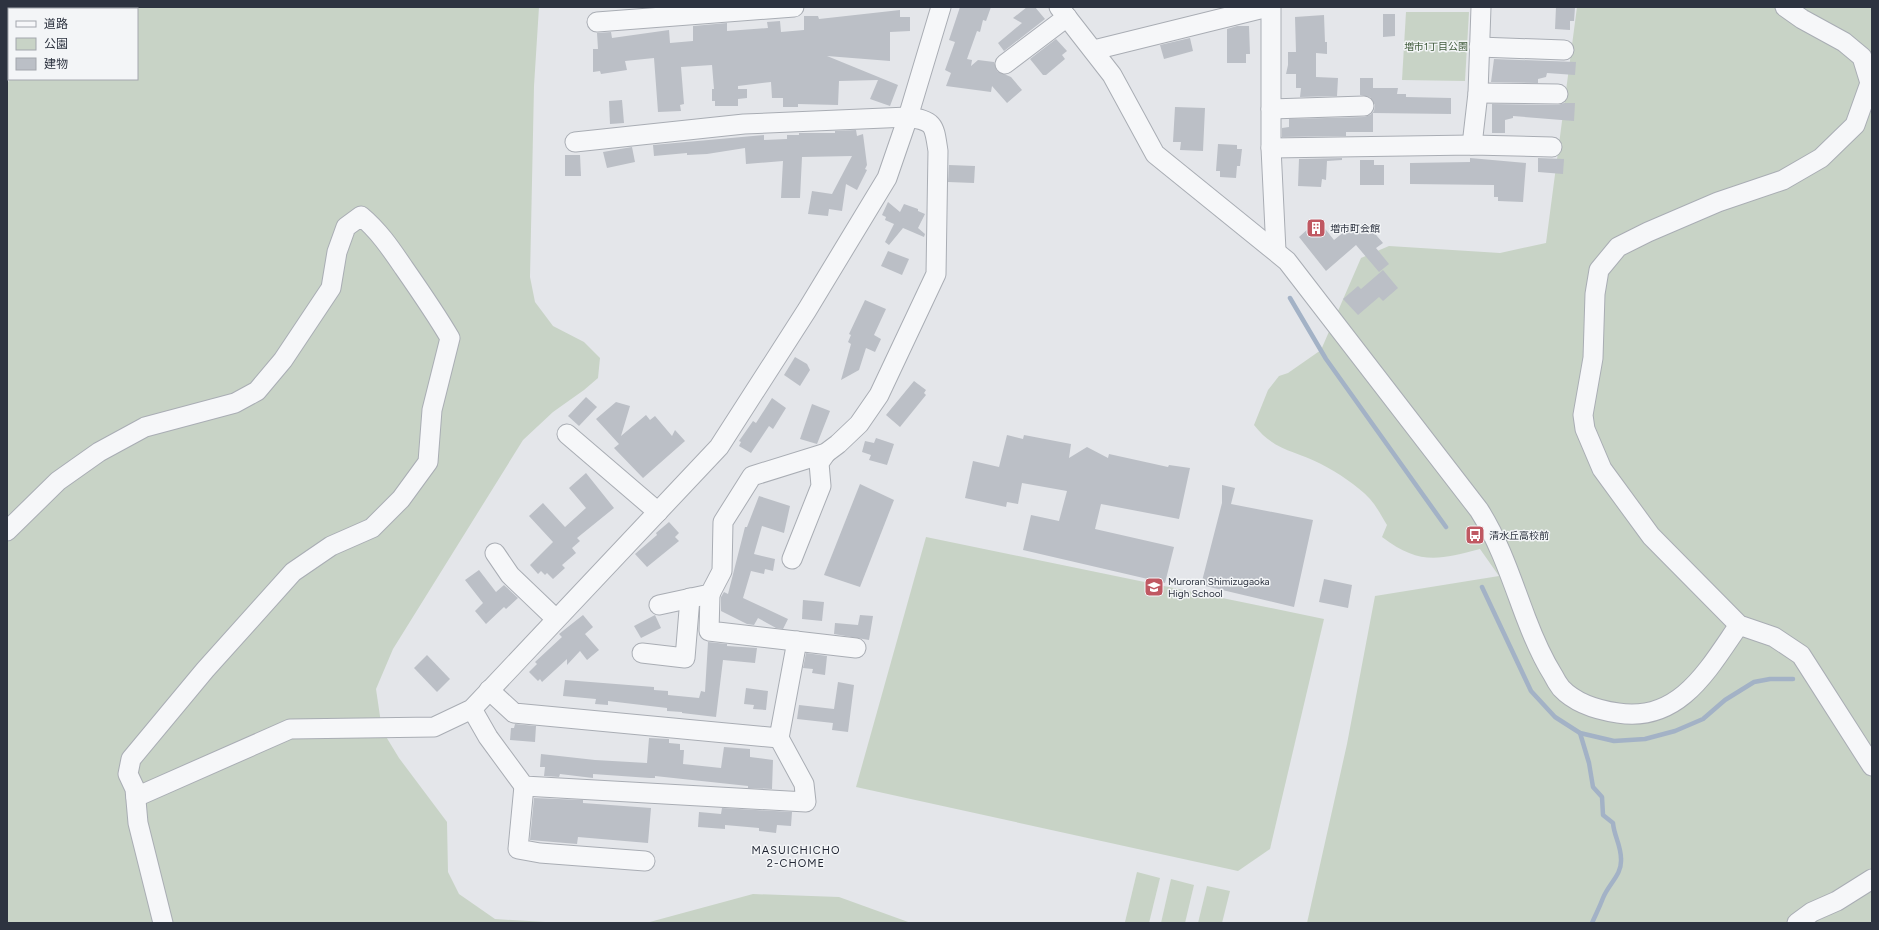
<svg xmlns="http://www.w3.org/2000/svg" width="1879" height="930" viewBox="0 0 1879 930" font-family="Figtree,'Noto Sans JP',sans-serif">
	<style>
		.green { fill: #c8d3c6 }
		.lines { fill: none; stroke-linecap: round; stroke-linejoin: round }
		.stream { stroke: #a3b2c6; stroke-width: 4.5 }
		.building { fill: #bbbfc6 }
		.minor-casing { stroke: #a9adb4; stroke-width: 21 }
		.minor { stroke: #f6f7f9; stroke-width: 19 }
		.labels { text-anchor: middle; stroke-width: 3; stroke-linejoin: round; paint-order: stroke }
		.park-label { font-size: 10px; fill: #405b3c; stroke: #f3f5f7 }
		.poi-label { font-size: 10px; fill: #2d3340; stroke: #f3f5f7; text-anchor: start }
		.neighbourhood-label { font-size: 11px; letter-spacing: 1px; fill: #1f2432; stroke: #f3f5f7 }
	</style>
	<rect width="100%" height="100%" fill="#e4e6ea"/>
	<g class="green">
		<polygon points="85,7 539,7 534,86 530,277 535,302 553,326 584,342 600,358 598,378 584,390 553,412 523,440 393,649 376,689 382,730 399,758 447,822 448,872 459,894 495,919 562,923 7,923 7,84 10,79 137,79 137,9 82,9"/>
		<path d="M1577 7H1872V923H1307L1347 744 1375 596 1499 576 1480 549C1438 560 1419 565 1382 537L1387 525C1382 517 1377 507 1370 499 1357 485 1338 473 1321 464 1294 450 1274 451 1254 425L1268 390 1279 376 1288 373 1321 350 1361 258 1389 246 1500 253 1546 243Z"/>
		<polygon points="1406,12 1469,12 1465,81 1402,80"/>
		<polygon points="926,537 1324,619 1270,849 1238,871 856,787"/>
		<polygon points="1137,872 1160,878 1149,923 1125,922"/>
		<polygon points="1171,879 1194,885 1185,923 1161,923"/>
		<polygon points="1207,886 1230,891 1222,923 1198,923"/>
		<polygon points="753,894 839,897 911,923 646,923"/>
	</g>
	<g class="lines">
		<g class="stream">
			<polyline points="1290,298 1326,359 1446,527"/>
			<polyline points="1482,587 1531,691 1555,717 1580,733 1614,741 1645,739 1675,731 1703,719 1725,700 1754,682 1770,679 1793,679"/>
			<path d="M1580 733 1589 763 1593 787 1602 797 1603 815 1613 823C1614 836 1621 845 1621 859 1622 875 1609 883 1603 898 1600 906 1596 914 1592 923"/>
		</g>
	</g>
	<g class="building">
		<polygon points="960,7 991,7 986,21 983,20 980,32 977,31 967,59 972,60 971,66 978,60 994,62 997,71 1011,77 1022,90 1007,103 992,86 991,92 946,86 951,73 945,70 955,42 949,40"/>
		<polygon points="1027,7 1035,7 1045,19 1004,51 998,43 1022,23 1013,18"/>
		<polygon points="1556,7 1575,7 1574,21 1570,21 1570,30 1555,29"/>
		<polygon points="900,10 900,17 910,17 910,31 890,32 890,61 827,56 898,85 890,106 870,99 878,80 839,81 838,105 798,104 798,107 783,107 783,98 772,98 771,82 738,86 738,89 747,89 747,98 738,99 738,106 715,106 715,101 712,101 712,89 714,89 712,65 681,67 684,104 680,105 681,111 658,112 654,58 625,61 627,70 601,74 600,71 593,72 593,49 598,49 597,33 611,32 612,38 669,30 670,43 693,41 693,26 727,23 727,31 768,28 767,22 780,21 781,32 804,30 804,16 818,16 819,19"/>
		<polygon points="1383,14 1395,14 1395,36 1383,37"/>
		<polygon points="1324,15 1325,42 1327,42 1327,54 1316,53 1316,77 1338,78 1337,96 1300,97 1301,88 1296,88 1296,74 1286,74 1288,65 1288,52 1296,52 1295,17"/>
		<polygon points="1237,26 1249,26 1250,54 1246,54 1246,63 1227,63 1227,29"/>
		<polygon points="1190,38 1193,51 1164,59 1160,45"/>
		<polygon points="1056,39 1067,51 1062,55 1065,59 1046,75 1043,75 1030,59"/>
		<polygon points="1494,59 1576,62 1575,75 1547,73 1546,77 1538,79 1538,83 1491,82"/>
		<polygon points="1360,78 1373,78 1373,88 1398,88 1397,94 1406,94 1406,97 1451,98 1451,114 1373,113 1373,132 1346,132 1346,136 1282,137 1282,128 1289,127 1289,119 1364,117 1370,115 1374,111 1375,105 1370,97 1360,95"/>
		<polygon points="622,100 624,123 610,124 609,101"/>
		<polygon points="1564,103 1575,103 1574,121 1513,116 1513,118 1505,120 1505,133 1492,133 1492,104 1558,105"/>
		<polygon points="1175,107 1205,108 1203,151 1180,150 1181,142 1173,142"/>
		<polygon points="856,130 857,136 863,134 867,165 865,169 867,170 857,190 846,184 842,211 829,209 828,216 808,214 812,191 832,194 852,156 802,157 800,198 781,198 783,161 746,164 745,148 707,154 687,155 687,153 654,156 653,145 764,135 764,140 787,139 787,135 799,135 799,133 835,133 835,131"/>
		<polygon points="1218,144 1237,145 1237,149 1242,149 1240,166 1237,166 1236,178 1220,177 1220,171 1216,171"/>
		<polygon points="632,147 635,162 607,168 603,152"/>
		<polygon points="565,155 580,155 581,176 565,176"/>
		<polygon points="1342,158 1342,160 1327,161 1326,180 1322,179 1321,187 1298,186 1299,159"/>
		<polygon points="1470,158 1526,163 1523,202 1498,201 1498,197 1494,197 1494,185 1410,184 1410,163 1470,162"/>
		<polygon points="1538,158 1564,159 1563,174 1538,172"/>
		<polygon points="1360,160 1374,160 1374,165 1384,165 1384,185 1360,185"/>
		<polygon points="949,165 975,166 974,183 948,182"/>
		<polygon points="888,202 900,212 904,204 918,209 918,211 925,214 918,228 925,234 924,237 903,228 889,245 885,242 894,224 885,220 886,217 882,215"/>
		<polygon points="1318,220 1334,240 1355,223 1359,227 1365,222 1383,243 1376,248 1389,264 1379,272 1356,245 1326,271 1299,237"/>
		<polygon points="888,251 909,259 902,275 881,266"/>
		<polygon points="1383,270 1398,288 1383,301 1379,297 1358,315 1343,299 1358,286 1361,289"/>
		<polygon points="865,300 886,309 874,335 881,339 875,352 866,348 859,370 841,380 851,344 848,342 851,335 849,334"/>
		<polygon points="795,357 807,364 810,370 800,386 784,375"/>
		<polygon points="914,381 926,390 924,393 926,395 900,427 886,415"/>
		<polygon points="586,397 597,407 579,426 568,416"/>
		<polygon points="772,398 786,408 773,429 769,426 751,453 739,446 741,442 739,441 753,421 756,423"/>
		<polygon points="616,402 630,406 621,436 646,415 650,420 655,416 672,436 675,430 685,441 643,478 614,448 619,444 596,419"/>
		<polygon points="812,404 830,411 817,444 800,439"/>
		<polygon points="1007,435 1023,439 1024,435 1071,444 1069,458 1087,447 1108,458 1109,454 1168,467 1169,465 1190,468 1179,519 1101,504 1095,529 1174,547 1165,583 1023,550 1031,515 1059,521 1067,491 1022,483 1018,504 1007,502 1006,507 965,498 973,461 999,467"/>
		<polygon points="876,438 894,444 887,465 869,460 871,455 862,452 865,441 874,443"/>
		<polygon points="586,473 614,508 577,538 580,541 572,548 576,553 562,565 565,568 553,579 547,573 545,575 541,571 538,574 530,565 553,542 529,516 543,503 565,527 586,508 569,488"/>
		<polygon points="860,484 894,500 860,587 824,575"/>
		<polygon points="1222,485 1235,488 1231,504 1313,520 1294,607 1201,585 1222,503"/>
		<polygon points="759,496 790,506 784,533 762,526 754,554 775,559 773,571 765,569 764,574 751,571 743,598 788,619 783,629 776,628 758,618 754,625 747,624 721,611 721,597 724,592 728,594 745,527 747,527"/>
		<polygon points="669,522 679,533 675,537 679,541 647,567 635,554 657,535 656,533"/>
		<polygon points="479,570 496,592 504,585 518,598 506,609 504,607 486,624 475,611 483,603 465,580"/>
		<polygon points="1324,579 1352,585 1348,608 1319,602"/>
		<polygon points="803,600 824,602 822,621 802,619"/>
		<polygon points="583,615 593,627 585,634 599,650 587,660 580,651 567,665 567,659 542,682 540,679 538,681 529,672 537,664 535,662 562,637 559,634"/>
		<polygon points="655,615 661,628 641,638 634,626"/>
		<polygon points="860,615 873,616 869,640 834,634 835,623 858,625"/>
		<polygon points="708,642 727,644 727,646 757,648 755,663 723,660 716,717 682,713 682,712 667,711 667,708 608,701 608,705 595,704 596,699 563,696 565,680 654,687 654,690 668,691 668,695 699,698 701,691 705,692"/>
		<polygon points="806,653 827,656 825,675 812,673 813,669 803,668"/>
		<polygon points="427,655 450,679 437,692 414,668"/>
		<polygon points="838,682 854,685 848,732 832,730 833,723 797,719 799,705 834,709"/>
		<polygon points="746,688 768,691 766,710 753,709 754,705 744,704"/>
		<polygon points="515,724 536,726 535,742 510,740 511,728 514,728"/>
		<polygon points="649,738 669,739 669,743 680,744 680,750 684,750 683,764 721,768 724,747 750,749 750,757 773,760 772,789 748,788 748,786 655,776 655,778 650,778 593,774 593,778 560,774 559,777 544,776 545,767 540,767 541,754 595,760 647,763"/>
		<polygon points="534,798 583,800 583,803 651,808 648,843 578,837 577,844 530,840"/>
		<polygon points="722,808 792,812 791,826 777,825 776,833 759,831 759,828 725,825 725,829 698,827 699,812 721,814"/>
	</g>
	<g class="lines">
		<defs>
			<g id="minor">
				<path d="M1059 7 1112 75 1155 154 1287 261 1479 510C1500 543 1512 581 1526 618 1534 639 1541 656 1553 675 1555 679 1558 684 1561 688 1576 704 1597 710 1618 713 1680 723 1709 668 1739 625"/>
				<polyline points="1271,7 1271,148 1276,251"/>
				<polyline points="1785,7 1802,19 1844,42 1862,57 1870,83 1855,125 1821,158 1783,180 1718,202 1648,232 1618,247 1599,270 1595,294 1593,358 1583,415 1585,429 1602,469 1651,536 1739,625 1774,637 1801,655 1872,766"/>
				<polyline points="597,22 794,7"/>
				<polyline points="1479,47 1564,50"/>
				<polyline points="1094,50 1268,7"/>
				<polyline points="1005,64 1067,17"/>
				<polyline points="1478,93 1558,94"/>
				<polyline points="1271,109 1364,106"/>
				<path d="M575 142 744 124 908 117C935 121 934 125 938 151L936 274 879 395 859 424 838 444 826 453 752 476 723 522 722 571 710 594 659 605"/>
				<polyline points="1472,145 1478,93 1481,7"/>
				<polyline points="1271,148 1472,145 1552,147"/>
				<polyline points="567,434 658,512"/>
				<path d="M7 531 58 481 99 452 145 427 235 403 257 391 283 360 331 288 337 252 346 227 361 216C379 231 391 249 404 268 420 291 436 314 450 338L432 410 428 462 401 499 372 528 331 546 293 572 205 670 131 759 128 774 135 789 138 823 163 923"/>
				<polyline points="495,553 510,575 556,619"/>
				<polyline points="792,559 821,486 819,463 826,453"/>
				<polyline points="710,594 709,631 856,648"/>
				<polyline points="642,653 685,658 690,598"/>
				<polyline points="489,690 514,713 779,738 797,641"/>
				<polyline points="472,709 488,737 524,786 806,802 804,784 779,738"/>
				<polyline points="524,786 518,849 540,853 645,861"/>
				<polyline points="136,797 290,729 434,727 472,709 719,447 807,310 887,178 908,117 941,7"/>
				<polyline points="1797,923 1812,912 1837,901 1872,879"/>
			</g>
		</defs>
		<use href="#minor" class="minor-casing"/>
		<use href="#minor" class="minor"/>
	</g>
	<defs>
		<symbol id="building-square" viewBox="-11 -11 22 22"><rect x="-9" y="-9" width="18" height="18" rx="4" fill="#c05862" stroke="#f3f5f7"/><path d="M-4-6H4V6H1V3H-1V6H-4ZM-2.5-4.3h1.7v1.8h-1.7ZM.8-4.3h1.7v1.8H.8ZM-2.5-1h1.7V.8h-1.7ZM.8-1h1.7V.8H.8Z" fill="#fff"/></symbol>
		<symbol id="bus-square" viewBox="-11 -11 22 22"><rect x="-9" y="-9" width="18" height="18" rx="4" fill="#c05862" stroke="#f3f5f7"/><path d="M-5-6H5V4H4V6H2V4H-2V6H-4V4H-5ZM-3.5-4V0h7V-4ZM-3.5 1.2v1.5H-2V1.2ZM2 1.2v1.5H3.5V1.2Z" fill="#fff"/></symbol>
		<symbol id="school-square" viewBox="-11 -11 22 22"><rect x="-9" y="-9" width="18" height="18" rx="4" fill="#c05862" stroke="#f3f5f7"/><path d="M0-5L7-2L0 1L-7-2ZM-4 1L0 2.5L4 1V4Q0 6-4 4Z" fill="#fff"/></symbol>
	</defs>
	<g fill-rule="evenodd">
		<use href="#building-square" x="1305" y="217" width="22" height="22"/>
		<use href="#bus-square" x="1464" y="524" width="22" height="22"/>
		<use href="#school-square" x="1143" y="576" width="22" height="22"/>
	</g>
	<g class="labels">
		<g class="park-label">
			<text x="1436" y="50">増市1丁目公園</text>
		</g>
		<g class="poi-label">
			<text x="1330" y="232">増市町会館</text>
			<text x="1489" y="539">清水丘高校前</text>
			<text x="1168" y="585">Muroran Shimizugaoka<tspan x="1168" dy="12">High School</tspan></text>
		</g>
		<g class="neighbourhood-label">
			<text x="796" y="854">MASUICHICHO<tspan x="796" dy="13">2-CHOME</tspan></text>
		</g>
	</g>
	<rect width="1879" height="930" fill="none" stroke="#2d3340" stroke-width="16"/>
	<rect x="8" y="8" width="130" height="72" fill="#f3f5f7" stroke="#a4a7ae"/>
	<rect x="16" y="21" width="20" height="6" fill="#f6f7f9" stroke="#a4a7ae"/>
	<text x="44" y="28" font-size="12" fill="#2d3340">道路</text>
	<rect x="16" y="38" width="20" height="12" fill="#c8d3c6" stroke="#a4a7ae"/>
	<text x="44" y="48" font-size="12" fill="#2d3340">公園</text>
	<rect x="16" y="58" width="20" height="12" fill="#bbbfc6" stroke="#a4a7ae"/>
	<text x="44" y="68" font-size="12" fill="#2d3340">建物</text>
</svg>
